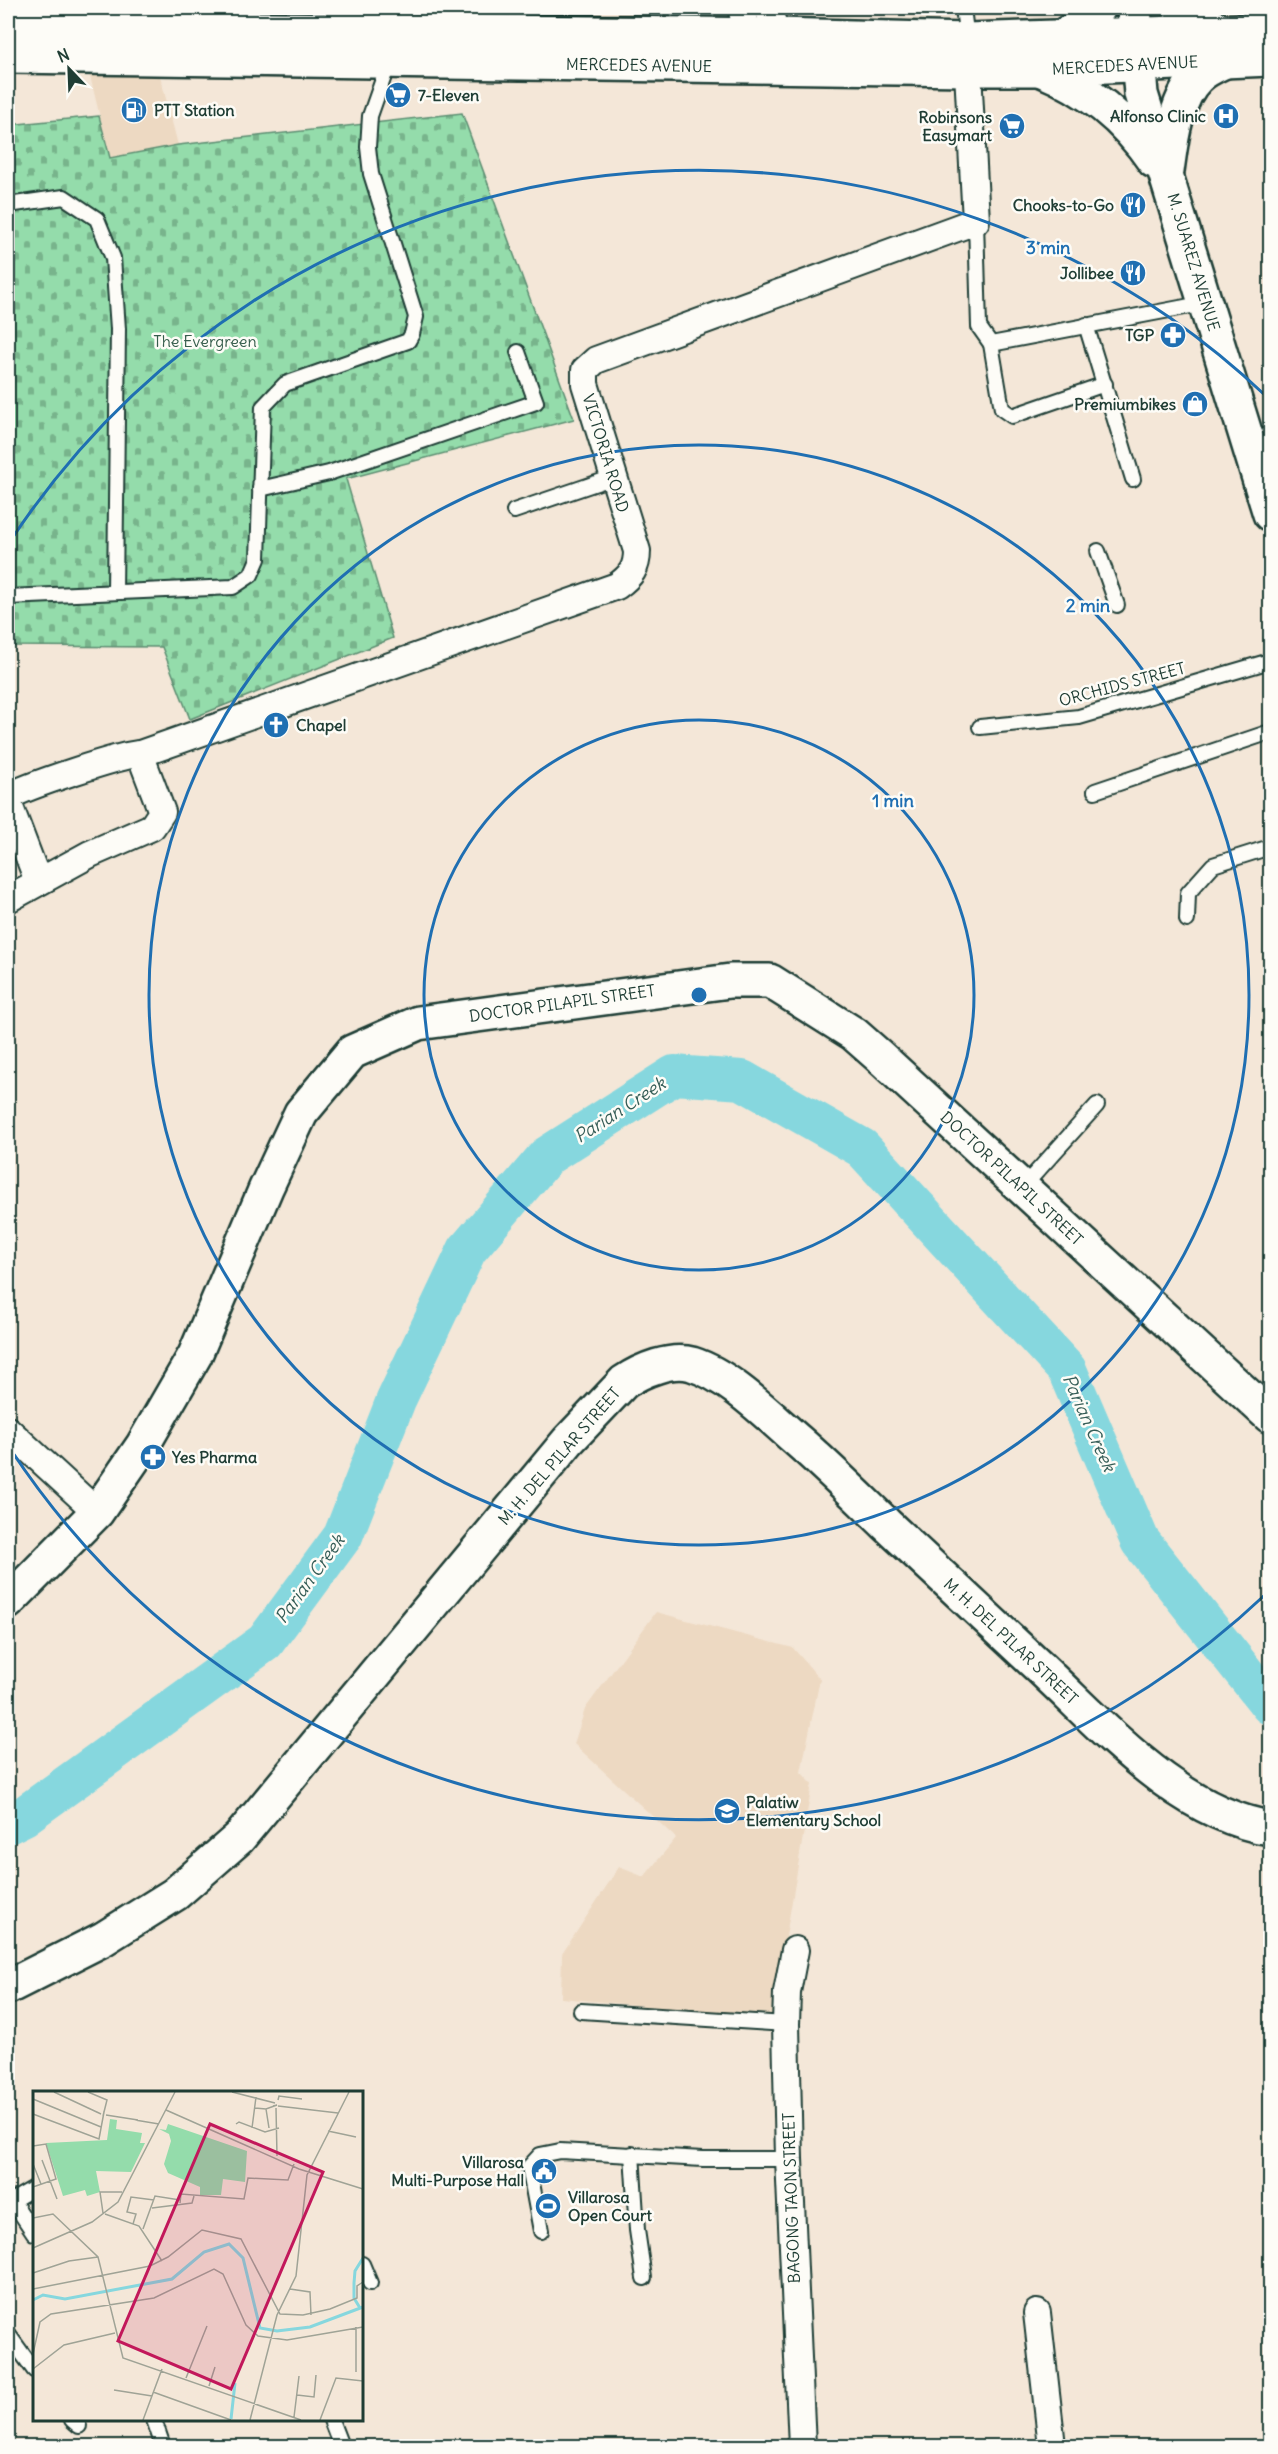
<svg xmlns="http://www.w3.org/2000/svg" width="1278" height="2454" viewBox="0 0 1278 2454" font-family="Delius,sans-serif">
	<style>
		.built { fill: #edd9c2 }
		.cemetery { fill: url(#cemetery-stones); stroke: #5a8c70; stroke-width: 1.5 }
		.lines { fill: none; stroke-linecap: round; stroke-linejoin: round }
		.river { stroke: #86d7de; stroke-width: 40 }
		.lane-casing { stroke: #1f3d34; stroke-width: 18 }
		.street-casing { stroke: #1f3d34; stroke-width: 30 }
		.secondary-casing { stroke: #1f3d34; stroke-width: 38 }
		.lane { stroke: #fdfcf7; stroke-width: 14 }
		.street { stroke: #fdfcf7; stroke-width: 26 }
		.secondary { stroke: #fdfcf7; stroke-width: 33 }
		.ring { fill: none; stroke: #1f6fb2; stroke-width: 3 }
		.labels { text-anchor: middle; stroke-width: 5; stroke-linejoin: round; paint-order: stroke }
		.street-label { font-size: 16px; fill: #1f3d34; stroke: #fdfcf7 }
		.poi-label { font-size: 16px; font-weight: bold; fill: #1f3d34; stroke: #fdfcf7; text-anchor: end }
		.park-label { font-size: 16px; fill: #365d4c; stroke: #fdfcf7 }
		.water-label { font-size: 18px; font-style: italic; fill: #345c56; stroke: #fdfcf7 }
		.inset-river { fill: none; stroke: #86d7de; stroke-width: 3 }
		.inset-road { fill: none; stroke: #9fa396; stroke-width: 1.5 }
		.view { fill: #c2185b; fill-opacity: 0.15; stroke: #c2185b; stroke-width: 3 }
		.inset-edge { fill: none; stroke: #1f3d34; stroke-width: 3 }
		.centre { fill: #1f6fb2; stroke: #fdfcf7; stroke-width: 3 }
		.ring-label { font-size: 18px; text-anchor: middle; font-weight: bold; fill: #1f6fb2; stroke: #fdfcf7; stroke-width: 5; stroke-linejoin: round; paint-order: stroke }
	</style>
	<defs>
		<pattern id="cemetery-stones" width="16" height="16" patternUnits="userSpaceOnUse" patternTransform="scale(1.5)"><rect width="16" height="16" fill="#94dcab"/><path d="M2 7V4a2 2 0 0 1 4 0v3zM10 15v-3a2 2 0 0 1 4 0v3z" fill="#78b48c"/></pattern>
	</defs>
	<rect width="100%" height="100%" fill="#f4e7d8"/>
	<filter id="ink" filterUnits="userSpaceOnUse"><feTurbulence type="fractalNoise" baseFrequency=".0167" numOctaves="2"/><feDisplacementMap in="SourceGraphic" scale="12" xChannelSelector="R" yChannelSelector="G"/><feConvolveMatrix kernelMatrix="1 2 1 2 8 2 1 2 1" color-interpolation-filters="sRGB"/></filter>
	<g filter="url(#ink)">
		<g class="built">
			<polygon points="942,8 1062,8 1053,14 943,17"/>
			<polygon points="88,68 158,68 178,145 110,158"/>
			<polygon points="656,1612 793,1648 820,1679 801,1772 812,1784 772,2018 561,1998 562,1954 619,1867 644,1877 676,1838 574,1744 585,1709"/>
		</g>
		<polygon class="cemetery" points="462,113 574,419 346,479 393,638 190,719 162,647 8,646 8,125 99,116 110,158 178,145"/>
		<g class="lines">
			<polyline class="river" points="8,1824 24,1816 265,1642 343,1536 396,1400 467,1250 547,1156 674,1075 742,1080 862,1148 1067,1370 1140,1541 1270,1705"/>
			<defs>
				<g id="lane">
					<polyline points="963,8 967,40"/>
					<polyline points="8,205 64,197 97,219 113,258 118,329 115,592"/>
					<polyline points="976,221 979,327 991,344 1206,303"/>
					<polyline points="1086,325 1133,479"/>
					<polyline points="991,344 1002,409 1012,416 1105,384"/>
					<polyline points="260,489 329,473 536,402 518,352"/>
					<polyline points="514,511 614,477"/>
					<polyline points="1098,551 1117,605"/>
					<polyline points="8,597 233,587 251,575 258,559 263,407 285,384 408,341 412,334 416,317 371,174 368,147 370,116 389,62"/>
					<polyline points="980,727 1079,717 1270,661"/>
					<polyline points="1095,791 1270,732"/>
					<polyline points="1187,920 1188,893 1213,865 1270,847"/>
					<polyline points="1022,1188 1097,1105"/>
					<polyline points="581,2011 786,2024"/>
					<polyline points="632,2154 637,2230 644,2278"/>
					<polyline points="12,2200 34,2233"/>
					<polyline points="8,2203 34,2188"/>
					<polyline points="541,2231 529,2167 540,2155 560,2151 703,2159 789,2159"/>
					<polyline points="362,2264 370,2283"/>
					<polyline points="8,2334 34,2370"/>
					<polyline points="72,2420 79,2426"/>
					<polyline points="154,2420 163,2446"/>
					<polyline points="331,2420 341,2446"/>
				</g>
				<g id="street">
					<polyline points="741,8 749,35"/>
					<polyline points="768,8 777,35"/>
					<path d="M8 797C24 787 122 754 140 754L617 586C631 576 637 568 637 551L585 384V370L596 360 976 221 967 53"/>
					<polyline points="8,802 38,881"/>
					<polyline points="8,899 90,854 152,827 162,812 140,754"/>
					<polyline points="8,1430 97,1512"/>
					<polyline points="795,1950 787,1992 786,2024 789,2159 802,2446"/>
					<polyline points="1037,2313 1052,2446"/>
				</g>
				<g id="secondary">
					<polyline points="1134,8 1141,94 1270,514"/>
					<polyline points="1180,8 1223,32"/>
					<polyline points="8,26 777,35 967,40 1270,30"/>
					<polyline points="1059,39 1088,19 1099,8"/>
					<polyline points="8,56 968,69 1038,69 1270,59"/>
					<path d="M1042 70C1089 89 1125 119 1154 161"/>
					<path d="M1167 171C1171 142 1175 99 1198 77 1206 69 1217 65 1227 60"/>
					<polyline points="8,1602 97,1512 143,1445 195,1355 266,1188 301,1113 352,1052 418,1023 730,981 770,981 854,1034 879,1056 1270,1416"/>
					<path d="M8 1987 103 1939 175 1894 239 1838 568 1441 624 1382C642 1370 671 1358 692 1364 730 1376 769 1416 798 1441 829 1468 858 1497 887 1525 937 1572 987 1618 1036 1664 1103 1726 1177 1813 1270 1828"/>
				</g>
			</defs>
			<use href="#lane" class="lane-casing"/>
			<use href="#street" class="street-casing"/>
			<use href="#secondary" class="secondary-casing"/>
			<use href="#lane" class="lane"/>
			<use href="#street" class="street"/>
			<use href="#secondary" class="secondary"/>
		</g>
	</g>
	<g class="ring">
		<circle cx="699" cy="995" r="275"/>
		<circle cx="699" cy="995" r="550"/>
		<path d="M1267 1593A825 825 0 0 1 11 1450M11 540A825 825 0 0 1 1267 397"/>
	</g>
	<defs>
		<symbol id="supermarket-disc" viewBox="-11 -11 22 22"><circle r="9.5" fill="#1f6fb2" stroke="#fdfcf7"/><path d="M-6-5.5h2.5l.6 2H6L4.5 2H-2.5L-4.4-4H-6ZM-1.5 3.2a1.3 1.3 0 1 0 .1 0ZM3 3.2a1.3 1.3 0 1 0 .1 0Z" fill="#fff"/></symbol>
		<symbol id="fuel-disc" viewBox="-11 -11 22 22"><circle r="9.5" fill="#1f6fb2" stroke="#fdfcf7"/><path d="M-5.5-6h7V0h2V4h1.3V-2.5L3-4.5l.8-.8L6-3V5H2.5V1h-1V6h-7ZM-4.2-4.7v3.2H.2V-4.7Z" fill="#fff"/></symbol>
		<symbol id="hospital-disc" viewBox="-11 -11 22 22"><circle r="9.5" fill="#1f6fb2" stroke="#fdfcf7"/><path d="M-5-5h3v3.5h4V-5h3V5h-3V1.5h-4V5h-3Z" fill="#fff"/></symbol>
		<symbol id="restaurant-disc" viewBox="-11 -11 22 22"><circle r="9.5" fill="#1f6fb2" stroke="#fdfcf7"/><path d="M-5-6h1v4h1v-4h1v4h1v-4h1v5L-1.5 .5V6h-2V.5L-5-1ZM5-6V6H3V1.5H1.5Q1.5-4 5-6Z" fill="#fff"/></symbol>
		<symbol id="pharmacy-disc" viewBox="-11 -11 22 22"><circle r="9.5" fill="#1f6fb2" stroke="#fdfcf7"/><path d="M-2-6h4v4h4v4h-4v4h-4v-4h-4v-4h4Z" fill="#fff"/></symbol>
		<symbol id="shop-disc" viewBox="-11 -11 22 22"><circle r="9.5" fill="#1f6fb2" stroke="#fdfcf7"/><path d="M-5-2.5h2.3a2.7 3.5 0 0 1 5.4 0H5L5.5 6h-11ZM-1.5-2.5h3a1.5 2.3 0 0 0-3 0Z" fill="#fff"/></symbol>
		<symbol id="church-disc" viewBox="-11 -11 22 22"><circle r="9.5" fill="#1f6fb2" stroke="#fdfcf7"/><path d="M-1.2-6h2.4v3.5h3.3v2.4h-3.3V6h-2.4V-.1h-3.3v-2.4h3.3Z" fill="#fff"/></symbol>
		<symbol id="school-disc" viewBox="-11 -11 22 22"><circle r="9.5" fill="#1f6fb2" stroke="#fdfcf7"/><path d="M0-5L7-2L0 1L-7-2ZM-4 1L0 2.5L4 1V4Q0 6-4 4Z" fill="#fff"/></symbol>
		<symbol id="civic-disc" viewBox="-11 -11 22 22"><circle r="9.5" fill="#1f6fb2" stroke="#fdfcf7"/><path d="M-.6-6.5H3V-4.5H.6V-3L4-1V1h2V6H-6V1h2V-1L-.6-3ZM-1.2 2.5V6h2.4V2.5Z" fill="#fff"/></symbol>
		<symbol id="stadium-disc" viewBox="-11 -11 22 22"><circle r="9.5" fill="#1f6fb2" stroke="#fdfcf7"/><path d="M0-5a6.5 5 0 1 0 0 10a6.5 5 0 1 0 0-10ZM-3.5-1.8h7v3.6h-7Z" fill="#fff"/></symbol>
	</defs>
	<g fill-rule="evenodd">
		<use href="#supermarket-disc" x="383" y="80" width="30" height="30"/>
		<use href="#fuel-disc" x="119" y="95" width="30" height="30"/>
		<use href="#hospital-disc" x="1211" y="101" width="30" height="30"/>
		<use href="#supermarket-disc" x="997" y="111" width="30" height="30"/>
		<use href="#restaurant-disc" x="1118" y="190" width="30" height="30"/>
		<use href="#restaurant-disc" x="1118" y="258" width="30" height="30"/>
		<use href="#pharmacy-disc" x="1158" y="320" width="30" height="30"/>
		<use href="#shop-disc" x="1180" y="389" width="30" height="30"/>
		<use href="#church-disc" x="261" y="710" width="30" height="30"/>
		<use href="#pharmacy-disc" x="138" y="1442" width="30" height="30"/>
		<use href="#school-disc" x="712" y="1796" width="30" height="30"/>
		<use href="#civic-disc" x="529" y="2156" width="30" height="30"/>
		<use href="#stadium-disc" x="533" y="2191" width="30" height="30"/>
	</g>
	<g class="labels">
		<g class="street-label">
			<text transform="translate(639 65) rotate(1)" y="6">MERCEDES AVENUE</text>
			<text transform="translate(1125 65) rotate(-3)" y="6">MERCEDES AVENUE</text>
			<text transform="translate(1194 262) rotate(73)" y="6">M. SUAREZ AVENUE</text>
			<text transform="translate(606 453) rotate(73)" y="6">VICTORIA ROAD</text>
			<text transform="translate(1122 684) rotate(-15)" y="6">ORCHIDS STREET</text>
			<text transform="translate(562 1003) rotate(-8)" y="6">DOCTOR PILAPIL STREET</text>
			<text transform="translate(1012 1178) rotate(43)" y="6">DOCTOR PILAPIL STREET</text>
			<text transform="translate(559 1456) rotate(-49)" y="6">M. H. DEL PILAR STREET</text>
			<text transform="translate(1011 1641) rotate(43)" y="6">M. H. DEL PILAR STREET</text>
			<text transform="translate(791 2198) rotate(-92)" y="6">BAGONG TAON STREET</text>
		</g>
		<g class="poi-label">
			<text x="418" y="101" text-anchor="start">7-Eleven</text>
			<text x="154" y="116" text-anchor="start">PTT Station</text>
			<text x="1206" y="122">Alfonso Clinic</text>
			<text x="992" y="123">Robinsons<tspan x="992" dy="18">Easymart</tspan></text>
			<text x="1114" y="211">Chooks-to-Go</text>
			<text x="1114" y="279">Jollibee</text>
			<text x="1154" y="341">TGP</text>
			<text x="1176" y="410">Premiumbikes</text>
			<text x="296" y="731" text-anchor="start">Chapel</text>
			<text x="172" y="1463" text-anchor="start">Yes Pharma</text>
			<text x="746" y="1808" text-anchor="start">Palatiw<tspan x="746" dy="18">Elementary School</tspan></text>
			<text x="524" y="2168">Villarosa<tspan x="524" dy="18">Multi-Purpose Hall</tspan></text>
			<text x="568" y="2203" text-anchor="start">Villarosa<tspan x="568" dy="18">Open Court</tspan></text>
		</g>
		<g class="park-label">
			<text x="205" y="347">The Evergreen</text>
		</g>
		<g class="water-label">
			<text transform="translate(620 1110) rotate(-33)" y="6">Parian Creek</text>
			<text transform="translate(1089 1423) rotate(66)" y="6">Parian Creek</text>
			<text transform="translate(310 1579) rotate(-54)" y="6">Parian Creek</text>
		</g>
	</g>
	<g transform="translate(33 2091)">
		<rect width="330" height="330" fill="#f4e7d8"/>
		<path d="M77 28 84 29 83 38 109 42 107 52H112L98 81 63 80 67 101 54 105 52 99 30 105 13 52 74 49ZM135 33 214 60 212 91 190 88 188 104H167V96L135 82 131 73 138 50 136 43 126 38 133 39Z" fill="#94dcab"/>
		<path class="inset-river" d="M0 209 10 204 32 208 139 188 171 161 196 153 210 167 227 237 244 240 277 236 330 216M327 217 321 207V192L322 180 330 167M198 328 202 292"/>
		<path class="inset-road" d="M21 1 68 23M55 1 74 9 71 21M199 1 242 12M0 8 68 36M245 9 246 5 269 8M245 15 305 22M222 17 233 18 244 14 240 15M243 17 244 65M233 18 236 37M133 19 266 78 330 98M0 23 66 48 71 21 70 25M73 24 105 29M102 29 126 33M203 33 206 31 232 41 246 37M219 37 223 6M295 40 323 46M0 55 13 53 23 88 0 96M9 69 24 108M0 73 8 93M147 112 148 103 211 108 215 87 255 89 261 73M119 117 159 112 161 105M70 122 67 101H89M72 123 106 135 129 170M0 127 20 123 65 166 90 267 268 329M100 133 103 123 94 121 98 106 121 109M110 138 122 105 147 109M0 157 59 131 85 111 142 1M0 182 36 170 65 166M0 198 117 175 135 166 169 139 208 148 247 223 270 224 297 218 324 207V195L330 191M257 198 277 201 278 224M323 236V281M0 263 7 231 18 223 121 207 181 178 190 183 213 234 225 245 254 249 330 236M0 278 31 254 82 242M153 287 174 235M176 295 182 276M81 299 119 305M120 301 198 329M264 304 281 306 283 284M261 326 266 285M110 329 129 278M217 329 244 224 263 185 274 84 316 1M287 329 303 287 330 290"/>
		<path class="view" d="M177 33 290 81 198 298 85 250Z"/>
		<rect width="330" height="330" class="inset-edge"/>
	</g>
	<circle cx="699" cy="995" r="9" class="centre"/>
	<g class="ring-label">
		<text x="1048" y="254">3 min</text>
		<text x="1088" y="612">2 min</text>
		<text x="893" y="807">1 min</text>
	</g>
	<rect width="1278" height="2454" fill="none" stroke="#fdfcf7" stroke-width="30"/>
	<rect x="15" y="15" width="1248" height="2424" fill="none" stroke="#1f3d34" stroke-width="2" filter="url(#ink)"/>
	<g transform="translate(69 69) rotate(337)" stroke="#fdfcf7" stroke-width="4.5" paint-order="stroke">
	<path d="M0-4.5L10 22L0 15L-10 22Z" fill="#1f3d34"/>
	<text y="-9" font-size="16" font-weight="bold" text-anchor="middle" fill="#1f3d34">N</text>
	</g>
</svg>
